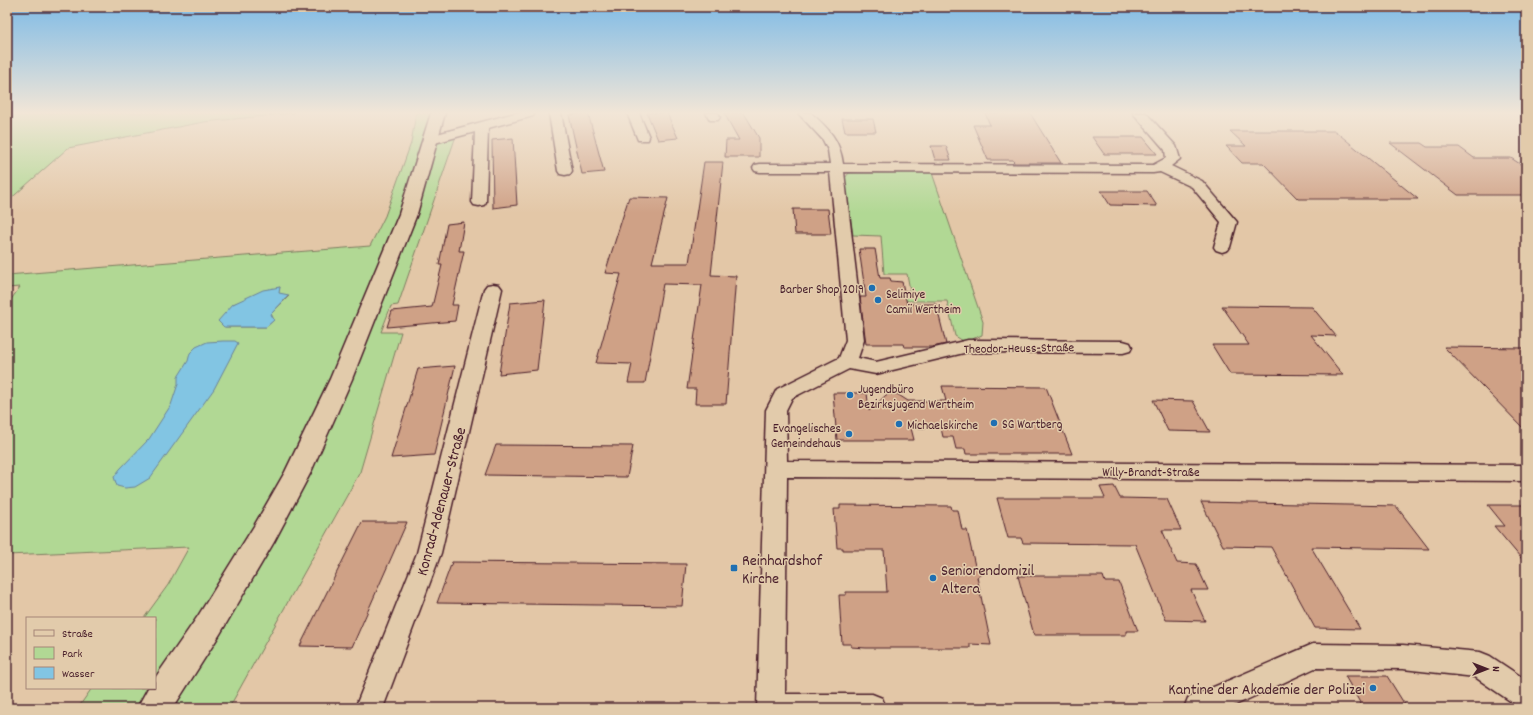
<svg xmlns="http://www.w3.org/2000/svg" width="1533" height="715" viewBox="0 0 1533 715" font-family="Dekko,sans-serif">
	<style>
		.green { fill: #b1d894; stroke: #7e7c60; fill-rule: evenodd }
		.water { fill: #82c5e3; stroke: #6c8399 }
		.building { fill: #cfa186; stroke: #4a1f2b }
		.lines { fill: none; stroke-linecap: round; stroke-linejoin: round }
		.street-casing { stroke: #4a1f2b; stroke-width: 3 }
		.secondary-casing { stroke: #4a1f2b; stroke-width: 3 }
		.street { fill: #e2cbab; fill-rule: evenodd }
		.secondary { fill: #e2cbab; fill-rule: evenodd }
		.poi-dot { fill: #1f6fb2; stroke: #e2cbab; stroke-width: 1.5 }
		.labels { text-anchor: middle; stroke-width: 3; stroke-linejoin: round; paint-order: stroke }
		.poi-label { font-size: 13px; fill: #4a1f2b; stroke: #e2cbab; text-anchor: start }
		.street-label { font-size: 13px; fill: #4a1f2b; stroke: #e2cbab }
		.near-street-label { font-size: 16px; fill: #4a1f2b; stroke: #e2cbab }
		.near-poi-label { font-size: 16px; fill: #4a1f2b; stroke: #e2cbab; text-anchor: start }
	</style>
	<rect width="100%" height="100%" fill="#e3c7a7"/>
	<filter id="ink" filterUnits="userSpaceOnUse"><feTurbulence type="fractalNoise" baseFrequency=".025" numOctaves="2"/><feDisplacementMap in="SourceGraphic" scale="8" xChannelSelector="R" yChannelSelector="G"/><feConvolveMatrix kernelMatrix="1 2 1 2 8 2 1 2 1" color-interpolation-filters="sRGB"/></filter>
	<g filter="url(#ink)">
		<g class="green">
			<polygon points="7,113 294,113 204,122 68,148 7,202"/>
			<path d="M416 113H438L431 139 457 133 398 305 391 306 381 332H401L360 472 229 708H78L92 688H155V618H144L168 585 189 547 7 555V305L20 287 7 288V275L370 246 385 216 411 143ZM280 287 278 293 289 296 271 314 274 320 266 327H225L233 304Z"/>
			<polygon points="931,170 983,322 982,335 965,342 955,336 947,301 900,301 898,292 910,290 907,274 884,274 881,236 853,235 845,178 849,173 860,171"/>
		</g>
		<g class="water">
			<polygon points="280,287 279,293 289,295 271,314 274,320 266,327 224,327 218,321 233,304 263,290"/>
			<polygon points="223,341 235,341 238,343 214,389 150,478 135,487 125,488 117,486 114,477 120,469 149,439 171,405 178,384 178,377 188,361 190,353 196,347 207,342"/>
		</g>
		<g class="building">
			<polygon points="588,113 604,172 582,174 569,115"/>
			<polygon points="647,113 667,113 678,138 658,140"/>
			<polygon points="724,113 744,113 759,138 759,157 725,157 726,140 739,140"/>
			<polygon points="985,113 1030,113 1061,163 1014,163 1013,160 988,160 973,125 990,125"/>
			<polygon points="842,119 873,119 876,132 845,132"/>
			<polygon points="1230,131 1335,131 1418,199 1298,199 1263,163 1242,163 1226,146 1246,146"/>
			<polygon points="1092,137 1143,137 1157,154 1104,154"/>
			<polygon points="513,138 517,205 493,208 492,140"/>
			<polygon points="1390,143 1421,143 1427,147 1459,147 1474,158 1511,158 1526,168 1526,195 1458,195"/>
			<polygon points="931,146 946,146 951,160 935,160"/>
			<polygon points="704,162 723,162 711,275 736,276 726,404 695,404 696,389 687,389 702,285 663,284 645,383 628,383 632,364 596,363 621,274 605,273 629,197 668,198 652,263 689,263"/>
			<polygon points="1101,191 1147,191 1157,206 1110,205"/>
			<polygon points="793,209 828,209 831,234 795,234"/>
			<polygon points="464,222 459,251 464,251 452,305 458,305 455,321 387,327 392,311 432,307 442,265 439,265 447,224"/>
			<polygon points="859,249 875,249 880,278 890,278 891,281 902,282 907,304 936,304 946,344 932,347 904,347 903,344 866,344 860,297 866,297"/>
			<polygon points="545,300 537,370 499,374 510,303"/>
			<polygon points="1222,306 1312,307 1336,336 1311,335 1343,375 1230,374 1212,345 1249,345"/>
			<polygon points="1444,347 1526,348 1526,431"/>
			<polygon points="455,366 434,455 391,458 418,369"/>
			<polygon points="942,386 1046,387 1072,454 966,454 965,449 956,449 953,437 943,437 941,428 911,428 914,440 837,440 833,393 867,393 869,411 886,395 890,394 897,394 908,401 946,401"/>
			<polygon points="1153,400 1193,401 1210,432 1168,431"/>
			<polygon points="496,445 633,446 627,477 485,475"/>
			<polygon points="1114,486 1120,498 1167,499 1181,530 1162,530 1177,563 1196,564 1208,590 1191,590 1205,621 1166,620 1135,544 1023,543 1021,538 1008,538 997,498 1105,498 1100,487"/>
			<polygon points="1201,502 1396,506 1429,549 1311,547 1360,629 1315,628 1271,547 1223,546"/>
			<polygon points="840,505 951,506 952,510 958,510 962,530 967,530 975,566 985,572 977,577 991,645 970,644 970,648 866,648 851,647 851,644 842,644 839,595 846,595 846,592 887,592 884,550 843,550 843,548 837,548 834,509 840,509"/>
			<polygon points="1488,505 1526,505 1526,564 1494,526 1505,526"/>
			<polygon points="362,522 407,522 352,647 300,646"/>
			<polygon points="452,562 686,564 682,606 437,603"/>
			<polygon points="1018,576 1103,576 1105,582 1119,582 1138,631 1126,631 1126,635 1034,635"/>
			<polygon points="1345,676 1387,676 1407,708 1363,708"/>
		</g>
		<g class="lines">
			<defs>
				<g id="street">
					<polygon points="515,113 535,113 533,116 488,128 486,202 484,205 479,206 474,205 472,202 475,132 431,144 426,143 425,140 426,137"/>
					<polygon points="549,113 561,113 572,171 570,174 565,175 560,174 558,171"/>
					<polygon points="627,113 639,113 649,137 648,140 638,140"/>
					<polygon points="706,113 718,113 720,117 718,120 710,120"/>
					<path d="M798 113H811C829 129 840 140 843 164L1153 165 1166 158 1165 150 1133 113H1146L1176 146 1180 159 1171 166 1202 181 1237 222 1230 247 1228 250 1222 252 1216 250 1214 247 1221 222 1192 187 1160 172 1153 173 844 172 864 340 858 358 876 362 968 340 1123 341 1130 343 1132 347 1130 351 1123 353 968 352 876 374 849 369 792 398 786 410 787 461 1526 465V481L787 477 785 694H872L882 698 886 708H757L766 410 777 389 839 358 846 340 830 172H760L755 171 753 168 755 165 760 164H830L828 150 823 140Z"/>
					<polygon points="493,284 499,285 502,289 441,553 383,708 355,708 417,553 484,289 487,285"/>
					<polygon points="1313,644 1403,645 1480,652 1490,656 1526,680 1526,708 1516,705 1475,677 1403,669 1315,668 1229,708 1184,708 1188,698"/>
				</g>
				<polygon id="secondary" points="431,113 445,113 417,214 352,379 311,472 274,542 220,634 173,708 137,708 148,688 155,688 155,678 198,616 254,526 285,472 330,379 399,214"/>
			</defs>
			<use href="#street" class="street-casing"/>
			<use href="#secondary" class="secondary-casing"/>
			<use href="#street" class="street"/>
			<use href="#secondary" class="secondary"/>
		</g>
	</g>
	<linearGradient id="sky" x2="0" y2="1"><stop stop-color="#7fbbe6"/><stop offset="0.53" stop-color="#f2e6d7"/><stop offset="1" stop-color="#f2e6d7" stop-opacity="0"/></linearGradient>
	<rect width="1533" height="213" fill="url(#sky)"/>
	<g class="poi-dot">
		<circle cx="872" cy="288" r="4"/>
		<circle cx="878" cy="300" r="4"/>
		<circle cx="850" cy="395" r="4"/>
		<circle cx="994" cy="423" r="4"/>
		<circle cx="899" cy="424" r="4"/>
		<circle cx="849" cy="434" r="4"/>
		<rect x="730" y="564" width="8" height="8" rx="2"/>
		<circle cx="933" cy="578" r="4"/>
		<circle cx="1373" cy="688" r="4"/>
	</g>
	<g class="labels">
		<g class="poi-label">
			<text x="864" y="293" text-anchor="end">Barber Shop 2019</text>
			<text x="886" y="298">Selimiye<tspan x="886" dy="15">Camii Wertheim</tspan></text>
			<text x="858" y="393">Jugendbüro<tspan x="858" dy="15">Bezirksjugend Wertheim</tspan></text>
			<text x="1002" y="428">SG Wartberg</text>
			<text x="907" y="429">Michaelskirche</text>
			<text x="841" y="432" text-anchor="end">Evangelisches<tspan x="841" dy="15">Gemeindehaus</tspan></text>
		</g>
		<g class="street-label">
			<text transform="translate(1019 347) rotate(-1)" y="5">Theodor-Heuss-Straße</text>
			<text x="1151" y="476">Willy-Brandt-Straße</text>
		</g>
		<g class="near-street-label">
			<text transform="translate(440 501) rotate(-75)" y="6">Konrad-Adenauer-Straße</text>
		</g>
		<g class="near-poi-label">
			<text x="742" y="565">Reinhardshof<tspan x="742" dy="18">Kirche</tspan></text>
			<text x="941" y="575">Seniorendomizil<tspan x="941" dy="18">Altera</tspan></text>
			<text x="1365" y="694" text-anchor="end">Kantine der Akademie der Polizei</text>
		</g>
	</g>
	<rect width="1533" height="715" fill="none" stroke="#e2cbab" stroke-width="24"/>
	<rect x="12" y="12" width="1509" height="691" fill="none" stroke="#4a1f2b" stroke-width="1.5" filter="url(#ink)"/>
	<rect x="26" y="617" width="130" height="72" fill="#e2cbab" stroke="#a58678"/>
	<rect x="34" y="630" width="20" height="6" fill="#e2cbab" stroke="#a58678"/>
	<text x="62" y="637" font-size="12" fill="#4a1f2b">Straße</text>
	<rect x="34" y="647" width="20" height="12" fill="#b1d894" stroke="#a58678"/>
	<text x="62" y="657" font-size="12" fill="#4a1f2b">Park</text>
	<rect x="34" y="667" width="20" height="12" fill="#82c5e3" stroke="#a58678"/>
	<text x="62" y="677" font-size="12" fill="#4a1f2b">Wasser</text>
	<g transform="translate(1487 669) rotate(90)" stroke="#e2cbab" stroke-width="3" paint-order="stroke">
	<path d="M0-3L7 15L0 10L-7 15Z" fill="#4a1f2b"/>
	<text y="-6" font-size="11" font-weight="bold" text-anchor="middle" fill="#4a1f2b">N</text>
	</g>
</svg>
